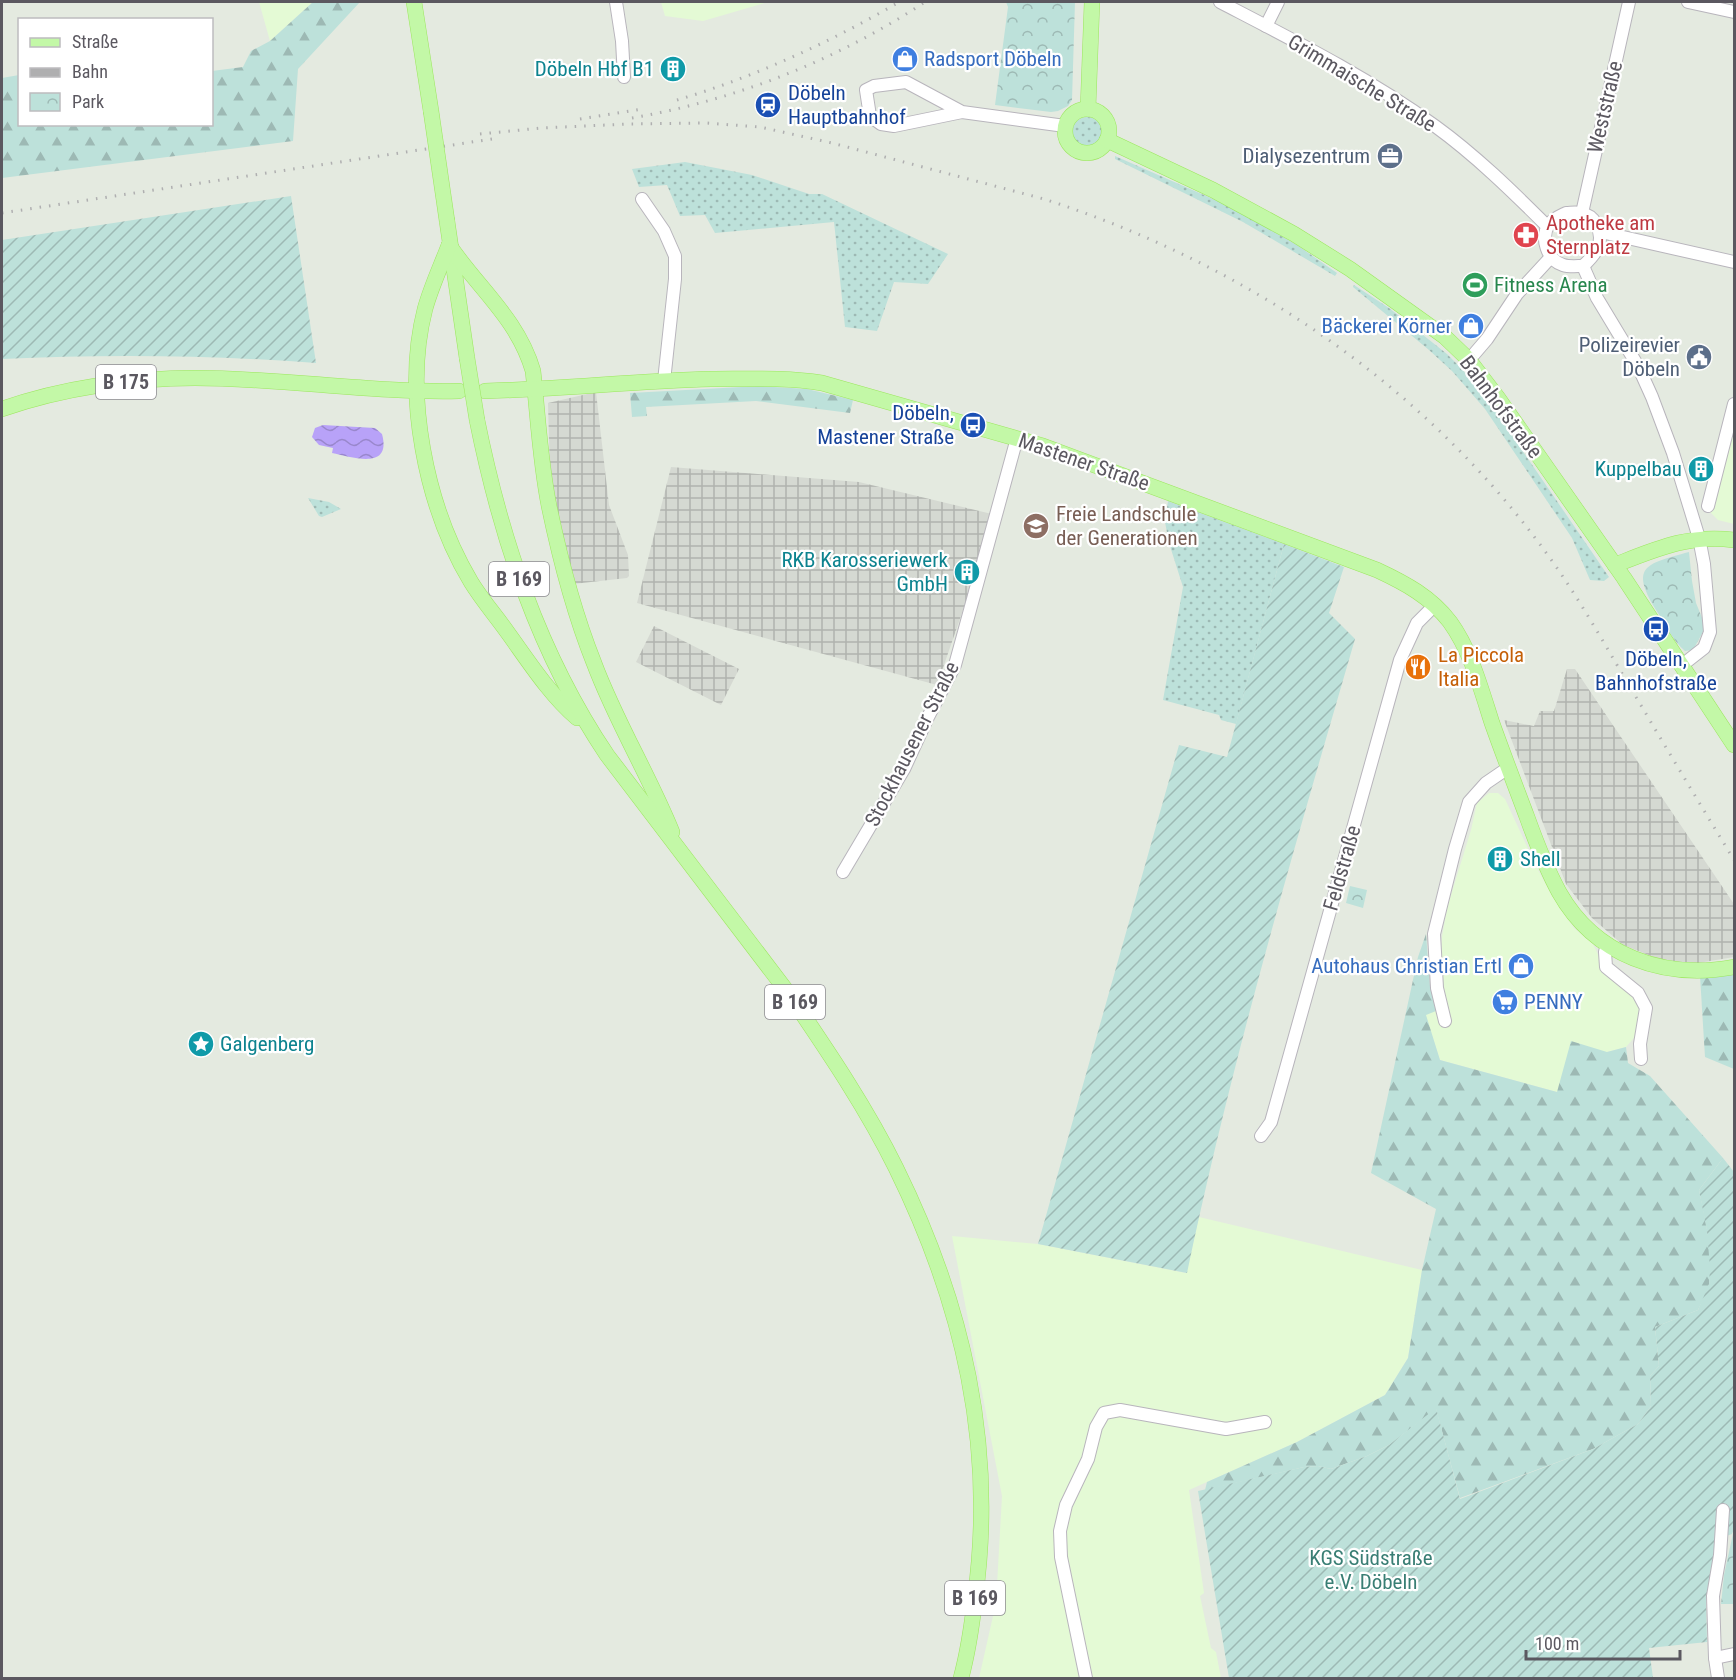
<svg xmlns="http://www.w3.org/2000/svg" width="1736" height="1680" viewBox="0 0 1736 1680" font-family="'Roboto Condensed',sans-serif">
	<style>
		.commercial { fill: #e4fad5 }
		.industrial { fill: url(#industrial-grid) }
		.grass { fill: url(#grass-dots) }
		.forest { fill: url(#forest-firs) }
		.park { fill: url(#park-crowns) }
		.garden { fill: url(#garden-furrows) }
		.water { fill: url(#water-waves) }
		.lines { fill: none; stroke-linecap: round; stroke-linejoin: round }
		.minor-casing { stroke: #b8b5bc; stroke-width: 14 }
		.major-casing { stroke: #9ce65e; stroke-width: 16 }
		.minor { stroke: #fff; stroke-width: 12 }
		.major { stroke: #c3f8a7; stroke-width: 15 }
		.rail { stroke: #afafb0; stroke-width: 3; stroke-dasharray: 1.5 8; stroke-linecap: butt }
		.major-bridge-casing { stroke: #9ce65e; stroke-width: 16; stroke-linecap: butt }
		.major-bridge { stroke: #c3f8a7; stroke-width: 15 }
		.labels { text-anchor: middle; stroke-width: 4.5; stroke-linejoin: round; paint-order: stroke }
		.shield { fill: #fff; stroke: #8c8a90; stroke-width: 1.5 }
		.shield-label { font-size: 20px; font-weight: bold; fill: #5b5860 }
		.shop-label { font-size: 21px; fill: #366cbe; stroke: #fff; text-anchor: start }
		.culture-label { font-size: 21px; fill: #0d838f; stroke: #fff; text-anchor: end }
		.street-label { font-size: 21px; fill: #5b5860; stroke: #fff }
		.transit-label { font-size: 21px; fill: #164399; stroke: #fff; text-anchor: start }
		.service-label { font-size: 21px; fill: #4e5e75; stroke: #fff; text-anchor: end }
		.health-label { font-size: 21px; fill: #be3a42; stroke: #fff; text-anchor: start }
		.leisure-label { font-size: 21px; fill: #27864d; stroke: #fff; text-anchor: start }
		.education-label { font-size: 21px; fill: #785e54; stroke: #fff; text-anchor: start }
		.food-label { font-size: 21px; fill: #c56008; stroke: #fff; text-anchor: start }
		.park-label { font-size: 21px; fill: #397e74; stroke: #fff }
	</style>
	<defs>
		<pattern id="industrial-grid" width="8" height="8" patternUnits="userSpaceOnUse" patternTransform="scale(1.5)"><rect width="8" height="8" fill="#d5d9d2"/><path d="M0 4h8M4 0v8" fill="none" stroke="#b0b3ae"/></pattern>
		<pattern id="grass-dots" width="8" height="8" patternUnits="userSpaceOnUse" patternTransform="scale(1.5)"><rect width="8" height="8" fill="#bde1da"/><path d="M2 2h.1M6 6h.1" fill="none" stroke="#9db9b4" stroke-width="1.8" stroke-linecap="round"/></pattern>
		<pattern id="forest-firs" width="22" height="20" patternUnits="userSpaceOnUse" patternTransform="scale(1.5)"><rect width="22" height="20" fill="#bde1da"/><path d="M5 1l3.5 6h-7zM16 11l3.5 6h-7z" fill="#9db9b4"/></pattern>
		<pattern id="park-crowns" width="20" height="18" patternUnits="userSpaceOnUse" patternTransform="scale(1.5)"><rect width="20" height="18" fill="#bde1da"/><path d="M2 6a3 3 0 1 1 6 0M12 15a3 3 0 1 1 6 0" fill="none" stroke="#9db9b4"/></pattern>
		<pattern id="garden-furrows" width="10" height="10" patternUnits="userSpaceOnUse" patternTransform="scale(1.5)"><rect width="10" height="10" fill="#bde1da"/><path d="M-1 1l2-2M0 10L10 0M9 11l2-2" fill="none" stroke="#9db9b4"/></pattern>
		<pattern id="water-waves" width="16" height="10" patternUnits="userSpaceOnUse" patternTransform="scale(1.5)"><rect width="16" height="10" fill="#b8a2f8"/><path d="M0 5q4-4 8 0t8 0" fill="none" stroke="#9987cc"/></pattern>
	</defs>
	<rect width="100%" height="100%" fill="#e4eae0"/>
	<g class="commercial">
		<polygon points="259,2 313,2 270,41"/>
		<polygon points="661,2 768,2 703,21 665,16"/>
		<polygon points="1734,421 1734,524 1718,520 1710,512"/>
		<polygon points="1489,793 1498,793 1505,799 1537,868 1550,892 1574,928 1593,944 1604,967 1629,990 1643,1009 1640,1031 1626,1047 1607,1052 1557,1092 1440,1060 1425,1014 1445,1008 1441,954 1442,937 1447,908 1471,830 1477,803"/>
		<polygon points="1199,1217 1422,1270 1408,1358 1385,1395 1297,1442 1189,1490 1204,1593 1200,1596 1211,1648 1216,1652 1221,1678 979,1678 996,1603 1002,1496 952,1236 1038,1244 1186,1273"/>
	</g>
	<g class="industrial">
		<polygon points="596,392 609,505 628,555 629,576 627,578 573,584 550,477 548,403"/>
		<polygon points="671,467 859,482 996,515 937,685 637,603"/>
		<polygon points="654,626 739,669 721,705 636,662"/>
		<polygon points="1567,669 1575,669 1734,904 1734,957 1692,964 1659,959 1623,945 1592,918 1566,884 1504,720 1534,726 1540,711 1554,711"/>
	</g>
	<g class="grass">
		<circle cx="1087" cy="132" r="15"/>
		<polygon points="1115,156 1229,206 1297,245 1337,273 1335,276 1243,222 1115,159"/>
		<polygon points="685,162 752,175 809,194 822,194 948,254 928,284 894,282 877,331 845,327 834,222 715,233 705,215 680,216 667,185 639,187 632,169"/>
		<polygon points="1354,285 1389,308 1447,354 1461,368 1489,402 1609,577 1604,581 1590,580 1572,538 1485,409 1452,371 1429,350 1353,287"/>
		<polygon points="308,498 329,502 341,509 322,517 319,516"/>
		<polygon points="1168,501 1284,544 1236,724 1221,720 1219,715 1163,700 1183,587 1169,543 1165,522"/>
	</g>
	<g class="forest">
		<polygon points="313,2 360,2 298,69 293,141 2,178 2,78 19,75 20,124 212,124 212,71 243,67 251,51 270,41"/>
		<polygon points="760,386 807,389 853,400 850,413 756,401 646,407 647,416 632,417 630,393"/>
		<path d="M1426 934 1430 986 1436 1011 1426 1015 1440 1060 1557 1092 1571 1041 1607 1052 1626 1047 1628 1063 1650 1076 1723 1158 1699 1190C1705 1218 1714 1255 1709 1284 1708 1293 1702 1301 1698 1310L1655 1327 1659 1366 1650 1376 1651 1406 1638 1424 1593 1449 1460 1498 1436 1409 1389 1445 1367 1456 1331 1469 1318 1466 1304 1467 1205 1490 1207 1482 1297 1442 1385 1395 1408 1358 1422 1270 1436 1209 1371 1173 1418 957Z"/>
		<polygon points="1734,972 1734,1069 1705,1057 1700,976"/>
	</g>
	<g class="park">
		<polygon points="1006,2 1075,2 1072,100 1068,106 1058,111 1051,112 995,105 1008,7"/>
		<path d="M1689 552 1692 581 1696 603 1703 620 1704 630 1693 650 1685 651C1673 641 1667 627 1658 613 1629 567 1644 564 1689 552Z"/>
		<polygon points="1350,886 1367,890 1363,908 1346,903"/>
		<polygon points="1734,1529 1734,1604 1721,1604 1724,1575"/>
	</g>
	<g class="garden">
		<path d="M291 196 316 363C212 355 105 354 2 359V240Z"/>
		<path d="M1284 544 1344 567 1329 613 1355 639C1294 849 1232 1059 1187 1273L1038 1244 1179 745 1227 757Z"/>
		<polygon points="1723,1158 1734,1172 1734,1529 1732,1534 1718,1539 1706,1598 1707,1642 1649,1648 1653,1678 1229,1678 1198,1491 1304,1467 1318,1466 1331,1469 1367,1456 1389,1445 1436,1408 1460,1499 1593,1449 1638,1424 1651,1406 1650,1376 1659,1366 1655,1327 1698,1310 1709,1284 1710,1268 1707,1231 1699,1190"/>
	</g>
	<path class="water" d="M323 425 375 428 382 434C392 471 352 457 332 453L333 448 319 445 312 437 315 428Z"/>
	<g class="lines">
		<defs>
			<g id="minor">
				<polyline points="616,2 622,41 624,77"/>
				<path d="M1220 2C1293 40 1367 77 1435 126 1475 155 1512 191 1547 226"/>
				<polyline points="1688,2 1734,12"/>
				<polyline points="1266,26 1278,2"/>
				<polyline points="962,112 906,82 874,86 866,90 870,116 881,124 894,126 962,112 1065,126"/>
				<polyline points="642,199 664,231 675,256 675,279 664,381"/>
				<path d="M1566 213C1570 213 1576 212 1580 213 1587 214 1593 218 1596 224 1606 241 1596 254 1583 266 1577 266 1569 267 1563 265 1547 260 1540 238 1549 224 1553 219 1560 216 1566 213Z"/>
				<polyline points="1582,213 1629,2"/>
				<polyline points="1601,232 1734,262"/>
				<polyline points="1583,266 1597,298 1638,366 1652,397 1673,453 1699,538 1704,564 1710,632 1704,648 1681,666"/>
				<polyline points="1469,360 1487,339 1517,294 1551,257"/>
				<polyline points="1708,506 1734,404"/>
				<polyline points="843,872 904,769 927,719 955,665 1017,438"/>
				<polyline points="1607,944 1605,952 1606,967 1638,993 1646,1008 1640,1044 1641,1059"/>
				<polyline points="1445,1021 1437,988 1434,934 1455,849 1469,802 1486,783 1508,768"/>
				<polyline points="1261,1136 1271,1122 1400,660 1417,623 1435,605"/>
				<polyline points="1715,1658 1734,1654"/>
				<polyline points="1086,1678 1061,1557 1060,1531 1066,1505 1088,1459 1096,1427 1104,1413 1120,1410 1226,1429 1265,1422"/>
				<polyline points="1718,1678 1715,1658 1713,1596 1720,1555 1723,1510"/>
			</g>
			<g id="major">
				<polyline points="414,2 431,111"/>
				<circle cx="1087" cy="131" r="22"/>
				<polyline points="1088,109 1092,2"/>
				<polyline points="1107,140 1213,190 1294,234 1350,269 1445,337 1469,360 1498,398 1624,578 1734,745"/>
				<polyline points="447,221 467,358"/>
				<path d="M449 245C478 288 518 319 533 371 538 416 540 461 549 506 560 559 574 613 594 663 616 722 649 775 672 832"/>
				<path d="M449 245C441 266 431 287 425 309 403 394 426 507 471 582 482 600 496 616 508 633 529 662 550 695 577 718"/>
				<path d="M485 391C561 389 636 381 711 379 748 379 785 377 822 383L1043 446 1377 570C1405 583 1431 597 1450 622 1471 651 1481 689 1492 723 1503 754 1515 785 1527 817 1536 842 1546 868 1559 892 1595 956 1664 980 1734 967"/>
				<path d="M2 409C62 388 131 378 195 378 283 378 371 393 459 391"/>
				<path d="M477 420C501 539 539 654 607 755L789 994C827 1050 866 1107 896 1168 963 1304 996 1446 975 1598 972 1625 968 1652 961 1678"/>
				<path d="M1615 565C1656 549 1689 534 1734 540"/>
			</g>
		</defs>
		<use href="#minor" class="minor-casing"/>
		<use href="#major" class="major-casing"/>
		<use href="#minor" class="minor"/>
		<use href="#major" class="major"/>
		<g class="rail">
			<path d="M677 100C752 78 831 42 899 2"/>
			<path d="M632 118C736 100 837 60 925 2"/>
			<polyline points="580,119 642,109"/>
			<path d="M480 134 541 128 629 124 706 123 760 127 832 143 1044 199C1249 265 1433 390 1557 568 1588 613 1614 661 1642 707 1672 758 1703 809 1734 860"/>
			<polyline points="2,213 492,139"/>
		</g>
		<defs>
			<g id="major-bridge">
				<polyline points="431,111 447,221"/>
				<polyline points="467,358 477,420"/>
			</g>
		</defs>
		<use href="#major-bridge" class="major-bridge-casing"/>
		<use href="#major-bridge" class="major-bridge"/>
	</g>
	<defs>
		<symbol id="shop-disc" viewBox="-11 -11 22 22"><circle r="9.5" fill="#3f7fe0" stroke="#fff"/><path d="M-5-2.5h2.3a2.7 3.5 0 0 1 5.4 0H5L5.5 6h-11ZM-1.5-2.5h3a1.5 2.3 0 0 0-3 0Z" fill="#fff"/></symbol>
		<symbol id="building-disc" viewBox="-11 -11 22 22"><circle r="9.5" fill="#0f9aa8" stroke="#fff"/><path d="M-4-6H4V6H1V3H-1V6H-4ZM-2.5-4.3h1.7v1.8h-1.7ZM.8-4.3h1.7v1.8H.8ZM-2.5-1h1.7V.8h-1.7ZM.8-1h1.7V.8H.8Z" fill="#fff"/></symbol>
		<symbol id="station-disc" viewBox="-11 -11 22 22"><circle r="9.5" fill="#1a4fb4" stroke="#fff"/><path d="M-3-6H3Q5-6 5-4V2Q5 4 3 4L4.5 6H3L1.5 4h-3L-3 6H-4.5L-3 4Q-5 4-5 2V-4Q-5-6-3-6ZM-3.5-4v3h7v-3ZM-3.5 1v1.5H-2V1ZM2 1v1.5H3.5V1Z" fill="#fff"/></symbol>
		<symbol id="office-disc" viewBox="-11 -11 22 22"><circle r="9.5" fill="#5c6f8a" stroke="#fff"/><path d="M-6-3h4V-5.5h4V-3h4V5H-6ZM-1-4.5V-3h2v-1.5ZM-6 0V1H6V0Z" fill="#fff"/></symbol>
		<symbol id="pharmacy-disc" viewBox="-11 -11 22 22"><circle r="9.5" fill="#e0444e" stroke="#fff"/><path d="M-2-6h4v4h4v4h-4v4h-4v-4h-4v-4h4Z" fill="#fff"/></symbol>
		<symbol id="stadium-disc" viewBox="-11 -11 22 22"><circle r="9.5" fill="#2e9e5b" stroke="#fff"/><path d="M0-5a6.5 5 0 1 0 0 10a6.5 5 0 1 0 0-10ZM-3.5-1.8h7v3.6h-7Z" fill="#fff"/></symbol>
		<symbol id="civic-disc" viewBox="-11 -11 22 22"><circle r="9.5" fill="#5c6f8a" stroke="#fff"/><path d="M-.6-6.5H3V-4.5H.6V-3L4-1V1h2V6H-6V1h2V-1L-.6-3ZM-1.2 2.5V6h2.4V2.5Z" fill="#fff"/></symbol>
		<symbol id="bus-disc" viewBox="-11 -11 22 22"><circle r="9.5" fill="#1a4fb4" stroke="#fff"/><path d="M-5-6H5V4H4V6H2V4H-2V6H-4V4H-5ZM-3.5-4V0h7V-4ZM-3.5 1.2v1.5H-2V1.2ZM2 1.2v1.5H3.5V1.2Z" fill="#fff"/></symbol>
		<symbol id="school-disc" viewBox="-11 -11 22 22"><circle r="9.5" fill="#8d6e63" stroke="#fff"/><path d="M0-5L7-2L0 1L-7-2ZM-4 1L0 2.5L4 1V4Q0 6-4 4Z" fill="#fff"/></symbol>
		<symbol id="restaurant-disc" viewBox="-11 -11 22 22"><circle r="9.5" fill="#e8710a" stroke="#fff"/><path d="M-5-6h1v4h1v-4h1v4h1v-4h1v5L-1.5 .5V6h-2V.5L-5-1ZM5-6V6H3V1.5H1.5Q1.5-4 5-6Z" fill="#fff"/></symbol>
		<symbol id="supermarket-disc" viewBox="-11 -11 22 22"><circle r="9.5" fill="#3f7fe0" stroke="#fff"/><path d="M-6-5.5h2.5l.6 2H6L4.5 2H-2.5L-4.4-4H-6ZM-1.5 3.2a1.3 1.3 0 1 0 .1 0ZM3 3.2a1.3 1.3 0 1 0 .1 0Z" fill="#fff"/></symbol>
		<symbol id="sight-disc" viewBox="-11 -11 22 22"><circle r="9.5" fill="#0f9aa8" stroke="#fff"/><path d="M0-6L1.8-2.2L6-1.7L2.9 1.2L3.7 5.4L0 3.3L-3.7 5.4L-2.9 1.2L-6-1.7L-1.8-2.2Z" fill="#fff"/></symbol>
	</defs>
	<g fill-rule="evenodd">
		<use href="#shop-disc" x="890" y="44" width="30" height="30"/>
		<use href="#building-disc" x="658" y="54" width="30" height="30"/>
		<use href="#station-disc" x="753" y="90" width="30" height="30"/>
		<use href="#office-disc" x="1375" y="141" width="30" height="30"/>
		<use href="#pharmacy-disc" x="1511" y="220" width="30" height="30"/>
		<use href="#stadium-disc" x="1460" y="270" width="30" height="30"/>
		<use href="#shop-disc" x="1456" y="311" width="30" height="30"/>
		<use href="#civic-disc" x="1684" y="342" width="30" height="30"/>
		<use href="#bus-disc" x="958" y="410" width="30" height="30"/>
		<use href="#building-disc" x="1686" y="454" width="30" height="30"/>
		<use href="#school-disc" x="1021" y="511" width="30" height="30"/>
		<use href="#building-disc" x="952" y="557" width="30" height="30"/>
		<use href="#bus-disc" x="1641" y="614" width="30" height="30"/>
		<use href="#restaurant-disc" x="1403" y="652" width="30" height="30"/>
		<use href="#building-disc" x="1485" y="844" width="30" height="30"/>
		<use href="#shop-disc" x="1506" y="951" width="30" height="30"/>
		<use href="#supermarket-disc" x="1490" y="987" width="30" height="30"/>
		<use href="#sight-disc" x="186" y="1029" width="30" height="30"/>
	</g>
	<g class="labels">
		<g class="shield">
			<rect x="96" y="365" width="60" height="34" rx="4.5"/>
			<rect x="489" y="562" width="60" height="34" rx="4.5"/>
			<rect x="765" y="985" width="60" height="34" rx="4.5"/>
			<rect x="945" y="1581" width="60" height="34" rx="4.5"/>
		</g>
		<g class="shield-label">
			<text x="126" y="389">B 175</text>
			<text x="519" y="586">B 169</text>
			<text x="795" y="1009">B 169</text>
			<text x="975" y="1605">B 169</text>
		</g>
		<g class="shop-label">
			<text x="924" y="66">Radsport Döbeln</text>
			<text x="1452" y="333" text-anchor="end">Bäckerei Körner</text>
			<text x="1502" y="973" text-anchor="end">Autohaus Christian Ertl</text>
			<text x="1524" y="1009">PENNY</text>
		</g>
		<g class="culture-label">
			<text x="654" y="76">Döbeln Hbf B1</text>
			<text x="1682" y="476">Kuppelbau</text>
			<text x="948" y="567">RKB Karosseriewerk<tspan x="948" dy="24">GmbH</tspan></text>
			<text x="1520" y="866" text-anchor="start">Shell</text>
			<text x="220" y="1051" text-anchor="start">Galgenberg</text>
		</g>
		<g class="street-label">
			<text transform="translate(1362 83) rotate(31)" y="7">Grimmaische Straße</text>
			<text transform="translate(1605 107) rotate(-77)" y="7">Weststraße</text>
			<text transform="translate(1501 407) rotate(53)" y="7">Bahnhofstraße</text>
			<text transform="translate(1084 462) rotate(19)" y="7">Mastener Straße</text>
			<text transform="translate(912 744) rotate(-63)" y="7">Stockhausener Straße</text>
			<text transform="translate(1342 868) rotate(-74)" y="7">Feldstraße</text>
		</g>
		<g class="transit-label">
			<text x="788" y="100">Döbeln<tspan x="788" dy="24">Hauptbahnhof</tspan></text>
			<text x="954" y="420" text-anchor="end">Döbeln,<tspan x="954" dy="24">Mastener Straße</tspan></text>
			<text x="1656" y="666" text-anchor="middle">Döbeln,<tspan x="1656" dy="24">Bahnhofstraße</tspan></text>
		</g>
		<g class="service-label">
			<text x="1370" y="163">Dialysezentrum</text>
			<text x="1680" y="352">Polizeirevier<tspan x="1680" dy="24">Döbeln</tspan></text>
		</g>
		<g class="health-label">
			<text x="1546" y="230">Apotheke am<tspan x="1546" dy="24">Sternplatz</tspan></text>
		</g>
		<g class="leisure-label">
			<text x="1494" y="292">Fitness Arena</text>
		</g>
		<g class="education-label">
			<text x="1056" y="521">Freie Landschule<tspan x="1056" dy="24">der Generationen</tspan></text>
		</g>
		<g class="food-label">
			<text x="1438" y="662">La Piccola<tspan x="1438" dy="24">Italia</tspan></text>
		</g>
		<g class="park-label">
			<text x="1371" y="1565">KGS Südstraße<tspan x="1371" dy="24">e.V. Döbeln</tspan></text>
		</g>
	</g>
	<rect width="1736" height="1680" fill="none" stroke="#5b5860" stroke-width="6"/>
	<rect x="18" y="18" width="195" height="108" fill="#ffffff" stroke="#bdbcbf" stroke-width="1.5"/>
	<rect x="30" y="38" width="30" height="9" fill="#c3f8a7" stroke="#bdbcbf" stroke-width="1.5"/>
	<text x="72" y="48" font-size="18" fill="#5b5860">Straße</text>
	<rect x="30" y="68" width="30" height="9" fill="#afafb0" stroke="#bdbcbf" stroke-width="1.5"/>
	<text x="72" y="78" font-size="18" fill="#5b5860">Bahn</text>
	<rect x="30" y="93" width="30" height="18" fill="url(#park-crowns)" stroke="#bdbcbf" stroke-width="1.5"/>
	<text x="72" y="108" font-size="18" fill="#5b5860">Park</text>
	<path d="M1526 1650v9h154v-9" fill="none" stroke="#5b5860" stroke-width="3"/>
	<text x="1535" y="1650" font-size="18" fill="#5b5860" stroke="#ffffff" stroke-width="4.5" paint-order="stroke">100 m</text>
</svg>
